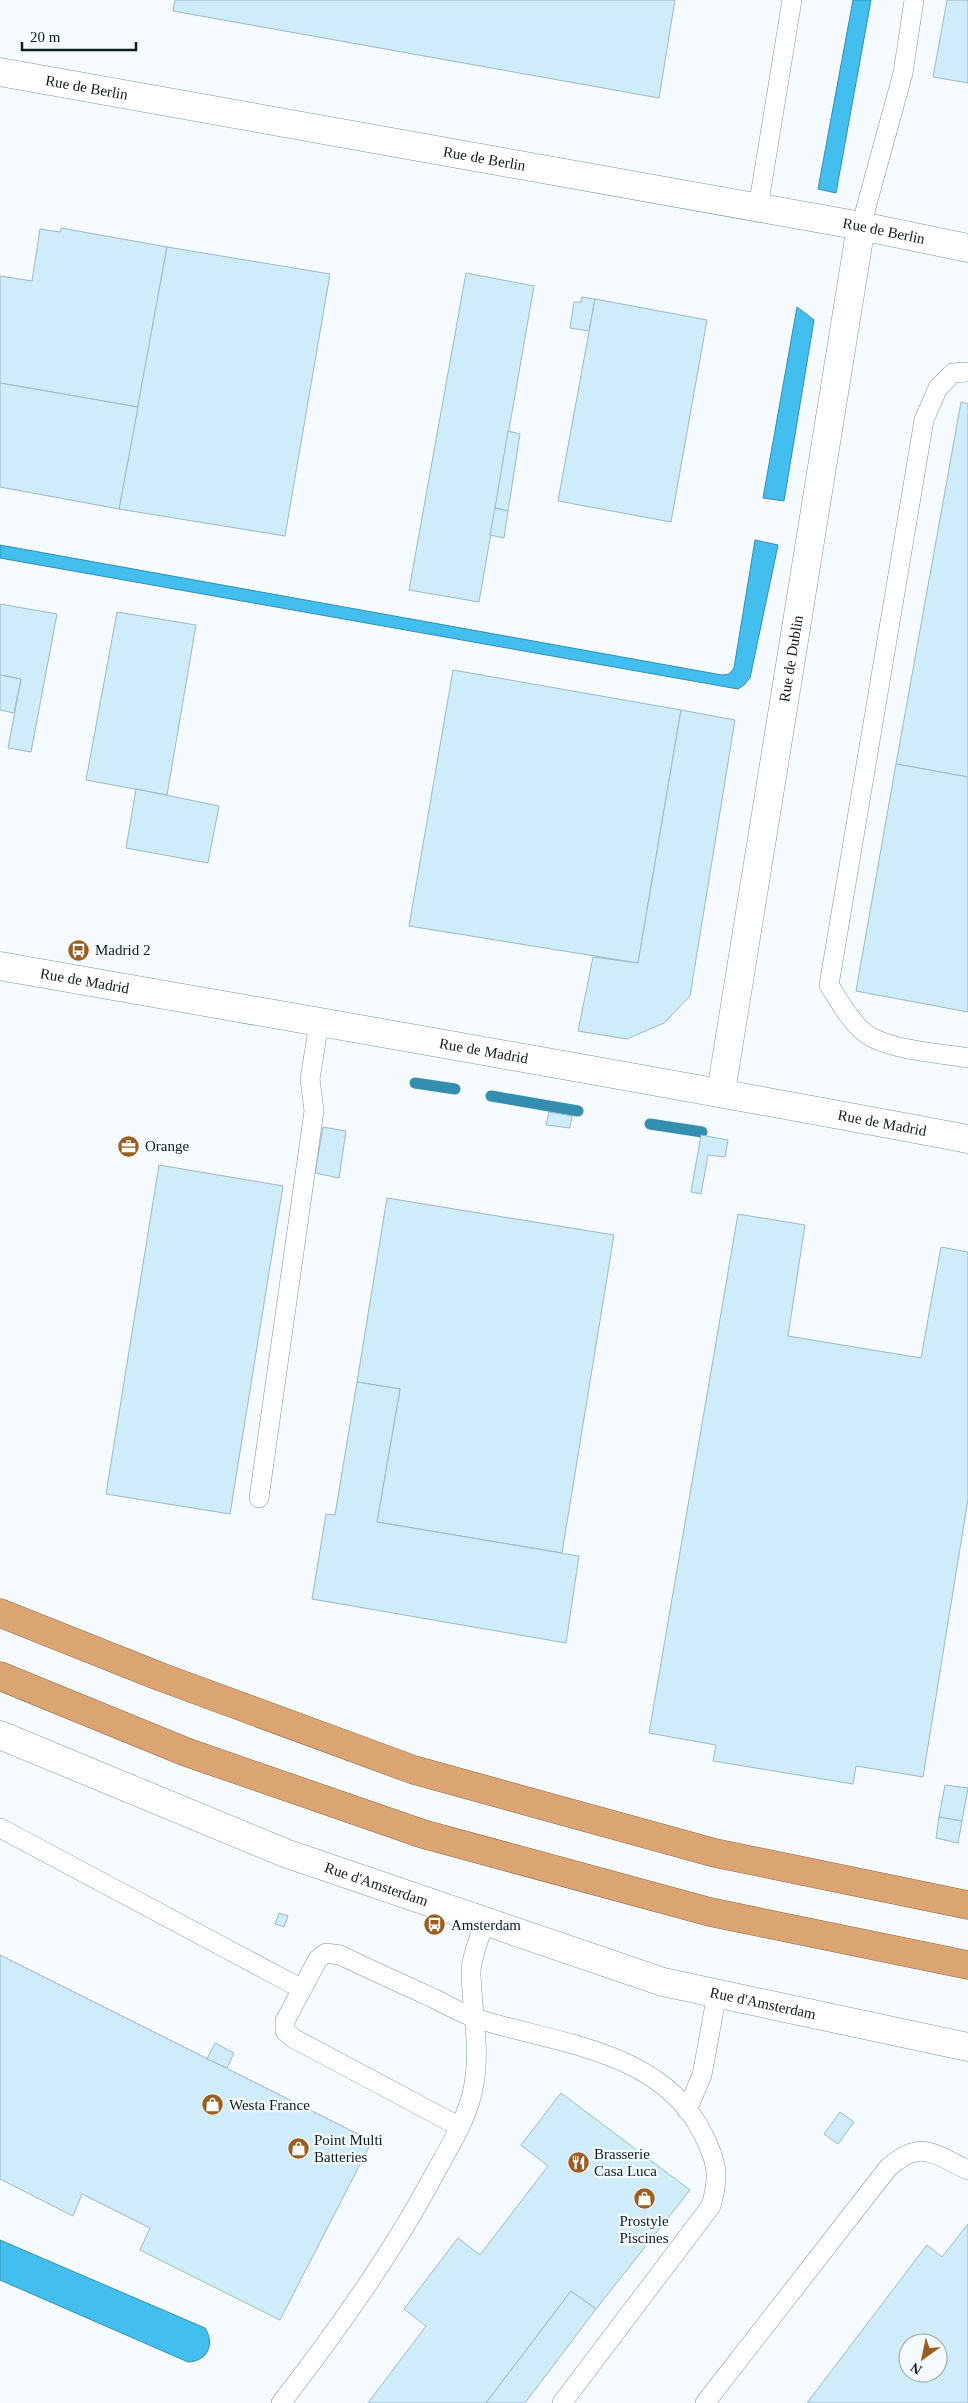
<svg xmlns="http://www.w3.org/2000/svg" width="968" height="2403" viewBox="0 0 968 2403" font-family="'Times New Roman',serif">
	<style>
		.water { fill: #42bfee; stroke: #338eb0 }
		.lines { fill: none; stroke-linecap: round; stroke-linejoin: round }
		.stream { stroke: #338eb0; stroke-width: 11 }
		.building { fill: #ceecf9; stroke: #9cb8c6; fill-rule: evenodd }
		.service-casing { stroke: #7a96a3; stroke-width: 20 }
		.minor-casing { stroke: #7a96a3; stroke-width: 29 }
		.trunk-casing { stroke: #8e663f; stroke-width: 29 }
		.service { stroke: #fff; stroke-width: 19 }
		.minor { stroke: #fff; stroke-width: 28 }
		.trunk { stroke: #dba473; stroke-width: 28 }
		.labels { text-anchor: middle; stroke-width: 4.5; stroke-linejoin: round; paint-order: stroke }
		.street-label { font-size: 15px; fill: #101b20; stroke: #f5fbfe }
		.poi-label { font-size: 15px; fill: #101b20; stroke: #f5fbfe; text-anchor: start }
	</style>
	<rect width="100%" height="100%" fill="#f5fbfe"/>
	<g class="water">
		<polygon points="853,0 871,0 836,193 818,189"/>
		<polygon points="797,307 814,320 784,501 763,498"/>
		<polygon points="755,540 778,545 750,678 744,685 738,689 0,558 0,545 722,675 729,674 734,668"/>
		<path d="M0 2240 205 2328C215 2344 208 2361 188 2362L0 2280Z"/>
	</g>
	<g class="lines">
		<g class="stream">
			<polyline points="415,1083 455,1089"/>
			<polyline points="491,1096 578,1111"/>
			<polyline points="650,1124 702,1132"/>
		</g>
	</g>
	<g class="building">
		<polygon points="175,0 675,0 659,98 173,11"/>
		<polygon points="947,0 968,0 968,83 933,77"/>
		<polygon points="61,228 167,247 138,407 0,383 0,276 32,281 40,229 60,232"/>
		<polygon points="167,247 330,274 285,536 119,509"/>
		<polygon points="466,273 534,286 479,602 409,590"/>
		<polygon points="582,297 595,299 589,331 570,328 574,302 581,302"/>
		<polygon points="595,299 707,320 671,522 558,501"/>
		<polygon points="0,383 138,407 119,509 0,487"/>
		<polygon points="961,402 968,404 968,777 896,764"/>
		<polygon points="508,431 520,434 508,511 495,508"/>
		<polygon points="495,508 508,511 504,538 490,535"/>
		<polygon points="0,604 57,614 31,752 8,748 21,679 0,675"/>
		<polygon points="117,612 196,625 167,795 86,780"/>
		<polygon points="453,670 681,710 638,963 409,926"/>
		<polygon points="0,675 21,679 14,713 0,710"/>
		<polygon points="681,710 735,720 690,996 664,1023 627,1039 578,1031 593,957 638,963"/>
		<polygon points="896,764 968,777 968,1012 856,991"/>
		<polygon points="136,789 219,806 208,863 126,848"/>
		<polygon points="549,1112 572,1116 570,1128 546,1125"/>
		<polygon points="323,1127 346,1131 339,1178 315,1173"/>
		<polygon points="701,1135 728,1140 725,1157 708,1155 701,1194 691,1192"/>
		<polygon points="159,1165 283,1186 230,1514 106,1494"/>
		<polygon points="387,1198 614,1235 562,1553 377,1522 400,1389 357,1382"/>
		<polygon points="738,1214 805,1225 788,1336 921,1358 941,1247 968,1252 968,1499 923,1777 856,1766 853,1784 713,1761 716,1745 649,1733"/>
		<polygon points="357,1382 400,1389 377,1522 579,1556 566,1643 312,1599 326,1514 335,1515"/>
		<polygon points="945,1785 968,1788 962,1821 939,1817"/>
		<polygon points="939,1817 962,1821 958,1843 936,1838"/>
		<polygon points="279,1913 288,1916 284,1927 275,1924"/>
		<polygon points="0,1955 372,2141 280,2320 140,2250 150,2228 82,2194 73,2216 0,2179"/>
		<polygon points="215,2043 234,2053 227,2068 207,2059"/>
		<polygon points="561,2093 690,2190 596,2309 571,2291 486,2403 368,2403 426,2326 404,2309 458,2238 480,2255 548,2166 521,2145"/>
		<polygon points="840,2112 854,2122 838,2144 824,2134"/>
		<path d="M968 2224V2403H807L927 2245 942 2257ZM908 2343H938V2373H908Z"/>
		<polygon points="571,2291 596,2309 525,2403 486,2403"/>
	</g>
	<g class="lines">
		<defs>
			<g id="service">
				<polyline points="758,208 792,0"/>
				<polyline points="861,226 903,73 914,0"/>
				<path d="M968 372 953 373 938 388 924 420 829 985C840 1002 854 1029 873 1038 899 1051 939 1053 968 1058"/>
				<polyline points="259,1498 314,1111 310,1079 319,1023"/>
				<polyline points="0,1828 302,1989"/>
				<polyline points="687,2110 702,2075 717,1994"/>
				<path d="M460 2127 293 2038 285 2031V2021L318 1959 326 1953 340 1955C371 1970 402 1984 433 1998 447 2005 462 2014 478 2019 557 2044 662 2050 703 2134 717 2162 720 2175 711 2206L562 2403"/>
				<path d="M281 2403C337 2331 392 2254 435 2173 449 2148 465 2122 472 2094 482 2052 472 2014 471 1973 471 1957 480 1937 485 1921"/>
				<path d="M705 2403 888 2168C921 2138 933 2154 968 2170"/>
			</g>
			<g id="minor">
				<path id="s1" d="M0 72 861 226 968 248"/>
				<path id="s2" d="M0 966C323 1023 646 1078 968 1139"/>
				<path id="s3" d="M721 1092 861 226"/>
				<path id="s4" d="M0 1735 285 1853 663 1982 968 2047"/>
			</g>
			<g id="trunk">
				<polyline points="0,1613 161,1677 414,1770 715,1853 968,1905"/>
				<polyline points="0,1676 186,1752 423,1834 710,1912 968,1965"/>
			</g>
		</defs>
		<use href="#service" class="service-casing"/>
		<use href="#minor" class="minor-casing"/>
		<use href="#trunk" class="trunk-casing"/>
		<use href="#service" class="service"/>
		<use href="#minor" class="minor"/>
		<use href="#trunk" class="trunk"/>
	</g>
	<defs>
		<symbol id="bus-disc" viewBox="-11 -11 22 22"><circle r="9.5" fill="#9a5e21" stroke="#f5fbfe"/><path d="M-5-6H5V4H4V6H2V4H-2V6H-4V4H-5ZM-3.5-4V0h7V-4ZM-3.5 1.2v1.5H-2V1.2ZM2 1.2v1.5H3.5V1.2Z" fill="#fff"/></symbol>
		<symbol id="office-disc" viewBox="-11 -11 22 22"><circle r="9.5" fill="#9a5e21" stroke="#f5fbfe"/><path d="M-6-3h4V-5.5h4V-3h4V5H-6ZM-1-4.5V-3h2v-1.5ZM-6 0V1H6V0Z" fill="#fff"/></symbol>
		<symbol id="shop-disc" viewBox="-11 -11 22 22"><circle r="9.5" fill="#9a5e21" stroke="#f5fbfe"/><path d="M-5-2.5h2.3a2.7 3.5 0 0 1 5.4 0H5L5.5 6h-11ZM-1.5-2.5h3a1.5 2.3 0 0 0-3 0Z" fill="#fff"/></symbol>
		<symbol id="restaurant-disc" viewBox="-11 -11 22 22"><circle r="9.5" fill="#9a5e21" stroke="#f5fbfe"/><path d="M-5-6h1v4h1v-4h1v4h1v-4h1v5L-1.5 .5V6h-2V.5L-5-1ZM5-6V6H3V1.5H1.5Q1.5-4 5-6Z" fill="#fff"/></symbol>
	</defs>
	<g fill-rule="evenodd">
		<use href="#bus-disc" x="66" y="938" width="25" height="25"/>
		<use href="#office-disc" x="116" y="1134" width="25" height="25"/>
		<use href="#bus-disc" x="422" y="1912" width="25" height="25"/>
		<use href="#shop-disc" x="200" y="2092" width="25" height="25"/>
		<use href="#shop-disc" x="286" y="2136" width="25" height="25"/>
		<use href="#restaurant-disc" x="566" y="2150" width="25" height="25"/>
		<use href="#shop-disc" x="632" y="2186" width="25" height="25"/>
	</g>
	<g class="labels">
		<g class="street-label">
			<text dy="5" stroke="none"><textPath href="#s1" startOffset="88">Rue de Berlin</textPath></text>
			<text dy="5" stroke="none"><textPath href="#s1" startOffset="492">Rue de Berlin</textPath></text>
			<text dy="5" stroke="none"><textPath href="#s1" startOffset="898">Rue de Berlin</textPath></text>
			<text dy="5" stroke="none"><textPath href="#s3" startOffset="439">Rue de Dublin</textPath></text>
			<text dy="5" stroke="none"><textPath href="#s2" startOffset="86">Rue de Madrid</textPath></text>
			<text dy="5" stroke="none"><textPath href="#s2" startOffset="491">Rue de Madrid</textPath></text>
			<text dy="5" stroke="none"><textPath href="#s2" startOffset="896">Rue de Madrid</textPath></text>
			<text dy="5" stroke="none"><textPath href="#s4" startOffset="405">Rue d'Amsterdam</textPath></text>
			<text dy="5" stroke="none"><textPath href="#s4" startOffset="810">Rue d'Amsterdam</textPath></text>
		</g>
		<g class="poi-label">
			<text x="95" y="955">Madrid 2</text>
			<text x="145" y="1151">Orange</text>
			<text x="451" y="1930">Amsterdam</text>
			<text x="229" y="2110">Westa France</text>
			<text x="314" y="2145">Point Multi<tspan x="314" dy="17">Batteries</tspan></text>
			<text x="594" y="2159">Brasserie<tspan x="594" dy="17">Casa Luca</tspan></text>
			<text x="644" y="2226" text-anchor="middle">Prostyle<tspan x="644" dy="17">Piscines</tspan></text>
		</g>
	</g>
	<g transform="translate(923 2358) rotate(213)"><circle r="24" fill="#f5fbfe" stroke="#99a1a5"/>
	<path d="M0-4L9 19L0 12L-9 19Z" fill="#9a5e21"/>
	<text y="-8" font-size="14" font-weight="bold" text-anchor="middle" fill="#101b20">N</text>
	</g>
	<path d="M22 42v8h114v-8" fill="none" stroke="#101b20" stroke-width="2.5"/>
	<text x="30" y="42" font-size="15" fill="#101b20" stroke="#f5fbfe" stroke-width="4" paint-order="stroke">20 m</text>
</svg>
